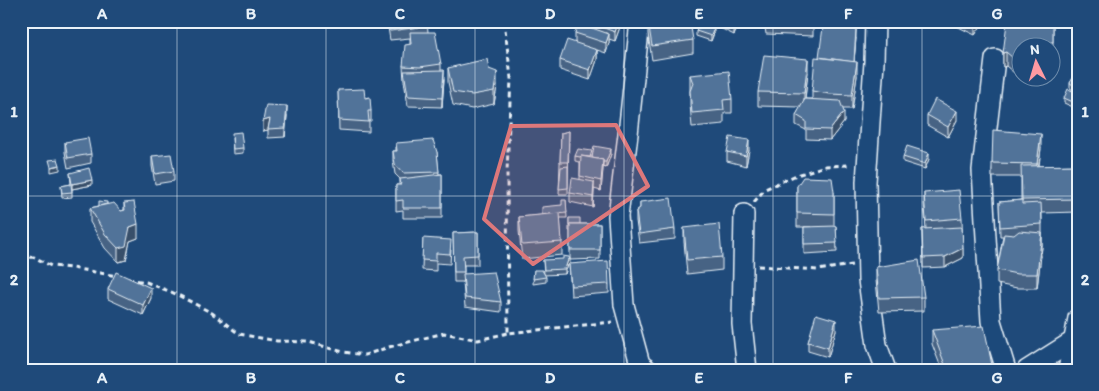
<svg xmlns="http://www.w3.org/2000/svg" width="1099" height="391" viewBox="0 0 1099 391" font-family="Itim,sans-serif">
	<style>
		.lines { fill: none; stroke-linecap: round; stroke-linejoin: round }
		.minor-casing { stroke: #e8f1f8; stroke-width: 22 }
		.path { stroke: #e8f1f8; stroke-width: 3; stroke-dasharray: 5 4; stroke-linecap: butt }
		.minor { stroke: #1f4a7a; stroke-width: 19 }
		.wall { fill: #466384; stroke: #e8f1f8 }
		.shaded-wall { fill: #39506b; stroke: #e8f1f8 }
		.building { fill: #517399; stroke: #e8f1f8 }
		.marked { fill: #dd787b; fill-opacity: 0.2; stroke: #dd787b; stroke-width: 4; stroke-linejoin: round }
		.grid { fill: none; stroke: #e8f1f8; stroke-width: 1; stroke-opacity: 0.55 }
		.neatline { fill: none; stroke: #e8f1f8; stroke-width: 2 }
		.grid-label { font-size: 16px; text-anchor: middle; font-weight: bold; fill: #e8f1f8 }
	</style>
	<rect width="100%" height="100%" fill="#1f4a7a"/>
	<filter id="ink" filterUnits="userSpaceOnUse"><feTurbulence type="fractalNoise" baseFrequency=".02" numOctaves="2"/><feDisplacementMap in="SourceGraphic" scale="10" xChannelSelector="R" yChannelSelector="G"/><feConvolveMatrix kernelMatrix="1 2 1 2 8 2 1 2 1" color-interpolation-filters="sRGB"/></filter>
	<g filter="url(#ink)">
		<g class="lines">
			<defs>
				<g id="minor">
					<polyline points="640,21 628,134 618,216 624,305 640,364 648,370"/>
					<polyline points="875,21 874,62 866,182 868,280 877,345 886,370"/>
					<polyline points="995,59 982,170 991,321 1006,370"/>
					<polyline points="744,214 742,324 747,370"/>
					<polyline points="1027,370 1073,341 1078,341"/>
					<polyline points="1068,370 1078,318"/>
				</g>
			</defs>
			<use href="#minor" class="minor-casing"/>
			<g class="path">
				<polyline points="504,21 511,78 507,172 508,333 613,322"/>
				<polyline points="754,202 765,189 794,176 825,166 850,165"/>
				<polyline points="21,258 34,257 51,266 72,268 117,276"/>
				<polyline points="758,266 818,270 852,265"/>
				<polyline points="128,279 146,282 176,294 212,313 239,334 277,341 309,342 343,352 365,355 389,347 444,333 478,340 508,333"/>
			</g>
			<use href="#minor" class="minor"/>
		</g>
		<g class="wall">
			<polygon points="387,21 427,21 428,32 441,64 441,70 444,79 442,107 408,106 404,81 403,66 410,44 410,38 390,40"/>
			<polygon points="581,21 622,21 615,41 609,39 609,43 606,53 597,50 597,60 590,80 560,70 560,60 575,43 575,33 581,24"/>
			<polygon points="648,21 693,40 693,53 652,60 648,34"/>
			<polygon points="703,21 712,21 709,25"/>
			<polygon points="714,21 741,21 734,35 714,25"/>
			<polygon points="764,21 813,21 813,36 766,34"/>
			<polygon points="946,21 984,21 975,35"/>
			<polygon points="992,21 1005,21 1001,26"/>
			<polygon points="1053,23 1053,56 1052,56 1052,48 1022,48 1022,72 1013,72 1006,66 1003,67 1003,53"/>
			<polygon points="696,31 714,33 711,41 696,36"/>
			<polygon points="856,38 854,62 857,76 852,109 842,109 844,122 830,140 806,139 806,130 796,125 796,115 801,107 758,106 758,92 808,72 805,99 812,99 812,91 819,57"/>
			<polygon points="448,68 489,69 497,86 494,104 472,109 453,105 448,82"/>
			<polygon points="1078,71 1078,93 1070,88 1070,83"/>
			<polygon points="690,75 732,99 732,113 724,113 724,124 692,127 690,105"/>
			<polygon points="338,90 365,98 371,111 371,121 369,121 369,132 339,130"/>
			<polygon points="1078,93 1078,115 1074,113 1074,106 1073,107 1064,103 1064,98"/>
			<polygon points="927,115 957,120 948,137 927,125"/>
			<polygon points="287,116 285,137 268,138 268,130 263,131"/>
			<polygon points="569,131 568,194 559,194 561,133"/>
			<polygon points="232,138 243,148 243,153 233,154"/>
			<polygon points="65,142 91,154 91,163 68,168 65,152"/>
			<polygon points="396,143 437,152 439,174 442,174 442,218 403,218 403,210 396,211 396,185 400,185 400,179 395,174 393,161 393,151 396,151"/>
			<polygon points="1041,148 1039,166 1078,165 1078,212 1042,213 1042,247 1037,288 1017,288 997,284 997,270 1003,236 1000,236 999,202 1021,200 1021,177 992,177 992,163"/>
			<polygon points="749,150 746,166 727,161 727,152"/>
			<polygon points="611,154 606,168 603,167 601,191 594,189 593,207 570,202 570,193 580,179 580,162 575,161 575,156 592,156"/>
			<polygon points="152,156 174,171 174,181 155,184 152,166"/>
			<polygon points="903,157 929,159 925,169 903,162"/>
			<polygon points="70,173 92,185 72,189 72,197 62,198 61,186 71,184"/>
			<polygon points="797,186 834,192 834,226 836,226 837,252 804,254 804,227 811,227 797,227"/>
			<polygon points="924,193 962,218 963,258 945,267 923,268 922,229 926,229 924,203"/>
			<polygon points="566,200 567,218 560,218 562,242 562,255 522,259 519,231 519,217 542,215 562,205"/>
			<polygon points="640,202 675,229 675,239 639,243 636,221 636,211 640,208"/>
			<polygon points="124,203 138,238 130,241 126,260 118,262 105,248 90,222 90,208 107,204 121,211 124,210"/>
			<polygon points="569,218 580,224 600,224 600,259 570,260 570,231 569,231"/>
			<polygon points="684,228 722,257 722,270 687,274 684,242"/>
			<polygon points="478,232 478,265 464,265 464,274 501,302 501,312 465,307 463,282 454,282 453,233"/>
			<polygon points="423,238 451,250 450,264 436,263 436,271 422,270"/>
			<polygon points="543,260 570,264 609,284 609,293 571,296 569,264 568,265 565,274 544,275"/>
			<polygon points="876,267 924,297 924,311 879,312 876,280"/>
			<polygon points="534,270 546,277 546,282 533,284"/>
			<polygon points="108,289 151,298 143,315 108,299"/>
			<polygon points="836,330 828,357 808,351 808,342"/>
			<polygon points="932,330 993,370 942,370 932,344"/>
		</g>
		<g class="shaded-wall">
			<polygon points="619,21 622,21 615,41 615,32"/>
			<polygon points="736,21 741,21 734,35 734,26"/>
			<polygon points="975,21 984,21 975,35"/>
			<polygon points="1001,21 1005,21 1001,26"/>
			<polygon points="714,28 714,33 711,41 711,36"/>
			<polygon points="856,29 856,38 853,73 853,63"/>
			<polygon points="609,34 609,43 606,53 606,43"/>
			<polygon points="597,50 597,60 590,80 590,70"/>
			<polygon points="1006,52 1006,66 1003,67 1003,53"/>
			<polygon points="808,59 808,72 804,107 804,93"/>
			<polygon points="857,62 857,76 852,109 852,95"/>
			<polygon points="444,70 444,79 442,107 442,98"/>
			<polygon points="497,72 497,86 494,104 494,91"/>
			<polygon points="287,106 287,116 285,137 285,128"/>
			<polygon points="957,111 957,120 948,137 948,127"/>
			<polygon points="844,112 844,122 830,140 830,130"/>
			<polygon points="270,119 268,130 263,131 263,121"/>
			<polygon points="1041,134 1041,148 1037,177 1037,164"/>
			<polygon points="749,140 749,150 746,166 746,156"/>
			<polygon points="611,149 611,154 606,168 606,162"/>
			<polygon points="929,153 929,159 925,169 925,164"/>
			<polygon points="603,160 603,170 601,191 601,181"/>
			<polygon points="60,165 60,170 51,172 51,167"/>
			<polygon points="92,180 92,185 72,189 72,184"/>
			<polygon points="594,182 594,192 593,207 593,197"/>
			<polygon points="138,224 138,238 130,241 126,260 118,262 118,248 130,227"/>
			<polygon points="1042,233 1042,247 1037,288 1037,274"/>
			<polygon points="963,248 963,258 945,267 945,257"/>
			<polygon points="570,259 570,264 568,265 565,274 565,269 568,260"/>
			<polygon points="151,288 151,298 143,315 143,305"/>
			<polygon points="836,320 836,330 828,357 828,348"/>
		</g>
		<g class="building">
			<polygon points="388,21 427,21 428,26 390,31"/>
			<polygon points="585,21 619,21 615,32"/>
			<polygon points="648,21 690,21 693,40 652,46"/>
			<polygon points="726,21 736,21 734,26"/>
			<polygon points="699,22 714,28 711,36 696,31"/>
			<polygon points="578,23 609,34 606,43 575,33"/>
			<polygon points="1007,23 1053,23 1053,42 1042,43 1042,48 1022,48 1022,58 1013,58 1006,52 1003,53"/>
			<polygon points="823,27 856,29 854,62 819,57"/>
			<polygon points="410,32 435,32 441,64 420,67 403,66 405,45 411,44"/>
			<polygon points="567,40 597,50 590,70 560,60"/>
			<polygon points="764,55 808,59 804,93 758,92"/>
			<polygon points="815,57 857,62 852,95 830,94 812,91"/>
			<polygon points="487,59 489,69 497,72 494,91 472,95 453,92 448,68"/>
			<polygon points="444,70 442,98 408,96 404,71"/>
			<polygon points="729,71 732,99 723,100 724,110 692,113 690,91 693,83 690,75"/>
			<polygon points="1077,71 1078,71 1078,88 1070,83"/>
			<polygon points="364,89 365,98 370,97 371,111 368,111 369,122 339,120 338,90"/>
			<polygon points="1068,89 1078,93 1073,102 1064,98"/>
			<polygon points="1078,94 1078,105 1074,103"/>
			<polygon points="805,99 840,101 844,112 830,130 806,129 806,121 796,115"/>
			<polygon points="935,99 957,111 948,127 927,115"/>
			<polygon points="266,105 287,106 285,128 268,129 270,119 263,121"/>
			<polygon points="993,130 1041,134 1037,164 992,163"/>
			<polygon points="569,131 568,162 560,162 561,133"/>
			<polygon points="241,132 243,148 233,149 232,133"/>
			<polygon points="730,137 749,140 746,156 727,152"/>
			<polygon points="88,138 91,154 68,158 65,142"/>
			<polygon points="433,140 437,152 439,172 403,173 395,164 393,151 397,151 396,143"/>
			<polygon points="594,146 611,149 606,162 603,162 603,160 592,158"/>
			<polygon points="907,146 929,153 925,164 903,157"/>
			<polygon points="578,149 592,151 590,157 581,156 580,157 575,156"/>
			<polygon points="171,154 174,171 155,174 152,156"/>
			<polygon points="581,156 603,160 601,181 580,176"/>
			<polygon points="58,159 60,165 51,167 49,160"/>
			<polygon points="1078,165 1078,199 1022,200 1021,166"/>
			<polygon points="568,166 568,188 559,189 561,167"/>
			<polygon points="89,168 92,180 72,184 70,173"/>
			<polygon points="442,174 442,208 403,208 403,200 396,201 396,185 401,185 400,179"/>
			<polygon points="803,177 832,178 834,192 834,214 797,213 797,186"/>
			<polygon points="572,178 594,182 593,197 570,193"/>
			<polygon points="71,184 72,192 62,193 61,186"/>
			<polygon points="959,190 962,218 926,221 924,193"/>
			<polygon points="671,198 675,229 639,234 636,211 640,208 640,202"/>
			<polygon points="562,200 566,200 567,213 542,215 542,207 562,205"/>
			<polygon points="1022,200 1022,204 1041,203 1042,224 1000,227 999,202"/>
			<polygon points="99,201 107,202 107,204 99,206"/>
			<polygon points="134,202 138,224 130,227 126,246 118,248 105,234 90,208 114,203 121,211 125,210 124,203"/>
			<polygon points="560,213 562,242 522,245 519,217"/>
			<polygon points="569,218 580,218 580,224 570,224 570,226 569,226"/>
			<rect x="570" y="224" width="30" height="26"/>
			<polygon points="719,224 722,257 687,260 684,228"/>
			<polygon points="836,226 837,243 804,244 804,227"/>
			<polygon points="962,227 963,248 945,257 923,258 922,229"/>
			<polygon points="1019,231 1042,233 1037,274 1017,274 997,270 1004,234 1014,235"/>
			<polygon points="478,232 478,255 463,256 464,272 454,272 453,233"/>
			<polygon points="423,238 451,240 450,254 436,253 436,261 422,260"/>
			<polygon points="563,256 569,257 570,259 568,260 565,269 544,270 543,260 563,259"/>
			<polygon points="919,260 924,297 879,298 876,267"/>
			<polygon points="608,261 609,284 571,286 569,264"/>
			<polygon points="534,270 542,270 546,277 533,279"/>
			<polygon points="116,272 151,288 143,305 108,289"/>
			<polygon points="494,272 501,302 465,298 463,274"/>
			<polygon points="816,314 836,320 828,348 808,342"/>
			<polygon points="984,326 993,370 947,370 932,330"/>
			<polygon points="941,366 942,370 902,370"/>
		</g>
	</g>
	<path class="marked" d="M616 125 648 186 533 264 484 219 511 126Z"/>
	<path class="grid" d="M177 21V370M326 21V370M475 21V370M624 21V370M773 21V370M922 21V370M21 196H1078"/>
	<rect width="1099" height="391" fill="none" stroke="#1f4a7a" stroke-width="55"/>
	<g transform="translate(1036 62) rotate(355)"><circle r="24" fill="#1f4a7a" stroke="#6f8dac"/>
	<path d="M0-4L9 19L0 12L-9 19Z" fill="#ff9aa2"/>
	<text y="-8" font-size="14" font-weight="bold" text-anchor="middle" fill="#e8f1f8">N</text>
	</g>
	<rect x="28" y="28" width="1044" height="336" class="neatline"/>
	<g class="grid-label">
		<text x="102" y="19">A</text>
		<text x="251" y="19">B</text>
		<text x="400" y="19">C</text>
		<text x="550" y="19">D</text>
		<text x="699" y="19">E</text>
		<text x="848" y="19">F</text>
		<text x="997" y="19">G</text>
		<text x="14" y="117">1</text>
		<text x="1085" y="117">1</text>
		<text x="14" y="285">2</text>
		<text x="1085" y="285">2</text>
		<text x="102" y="383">A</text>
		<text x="251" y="383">B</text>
		<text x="400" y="383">C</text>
		<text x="550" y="383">D</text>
		<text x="699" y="383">E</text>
		<text x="848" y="383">F</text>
		<text x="997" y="383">G</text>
	</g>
</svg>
